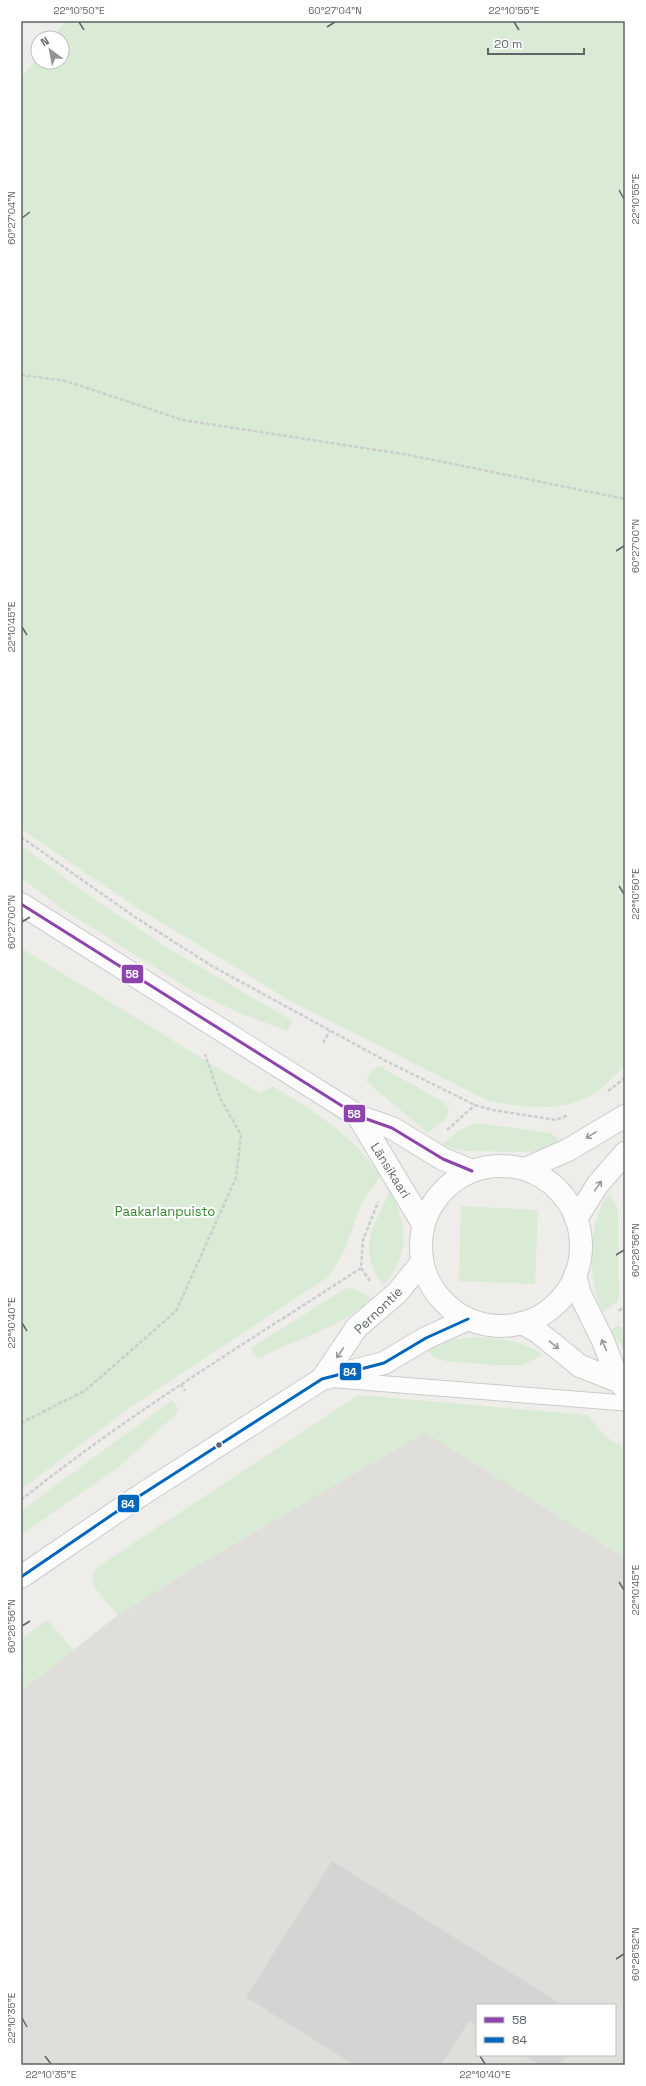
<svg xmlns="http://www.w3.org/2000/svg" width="646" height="2086" viewBox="0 0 646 2086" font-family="'Space Grotesk',sans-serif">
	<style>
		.industrial { fill: #e0dedb; fill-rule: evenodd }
		.green { fill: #d9ebd5 }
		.building { fill: #d6d4d3 }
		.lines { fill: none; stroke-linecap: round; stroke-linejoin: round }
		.service-casing { stroke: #cacbcb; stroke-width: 17 }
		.tertiary-casing { stroke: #cacbcb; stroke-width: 24 }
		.path { stroke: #cbcfcc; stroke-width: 2.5; stroke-dasharray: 4 2; stroke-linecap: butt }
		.service { stroke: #fdfcfc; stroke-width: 15 }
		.tertiary { stroke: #fdfcfc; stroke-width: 22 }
		.bus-1-casing { stroke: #fff; stroke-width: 6 }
		.bus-2-casing { stroke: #fff; stroke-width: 6 }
		.bus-1 { stroke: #8e44ad; stroke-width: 3 }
		.bus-2 { stroke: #0065bd; stroke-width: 3 }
		.oneway { stroke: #96999c }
		.ticks { fill: none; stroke: #5e6468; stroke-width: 1.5 }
		.bus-dot { fill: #5e6468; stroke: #fff; stroke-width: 1.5 }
		.labels { text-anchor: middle; stroke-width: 4; stroke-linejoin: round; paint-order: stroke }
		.street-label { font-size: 13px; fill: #5e6468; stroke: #fff }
		.park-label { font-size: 13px; fill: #358630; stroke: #fff }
		.line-badge { stroke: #fff; stroke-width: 1.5 }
		.badge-label { font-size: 11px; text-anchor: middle; font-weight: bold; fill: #fff }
		.neatline { fill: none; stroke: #5e6468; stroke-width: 1.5 }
		.ticks-label { font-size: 10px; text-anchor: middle; fill: #5e6468 }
	</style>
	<rect width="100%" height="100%" fill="#efedea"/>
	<path class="industrial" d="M425 1432 625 1558V2065H21V1691L118 1615 193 1568ZM477 2005H615V2055H477Z"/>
	<g class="green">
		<path d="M65 21H625V1065C617 1073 609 1082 600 1089 568 1115 524 1108 486 1100L292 1002 139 909 21 829V78L38 57V62H62V38H52Z"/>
		<polygon points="21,845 84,892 166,947 293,1021 287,1031 237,1012 191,990 64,910 21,878"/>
		<path d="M21 948 261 1094 272 1086C316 1112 351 1134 381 1176L369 1191 360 1207 344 1252 328 1277 132 1406 21 1490Z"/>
		<polygon points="379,1066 444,1102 449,1109 446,1119 428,1133 366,1081 372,1070"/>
		<polygon points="476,1123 551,1133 561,1142 537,1151 520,1152 465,1151 441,1145 458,1131"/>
		<path d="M390 1192C409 1223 409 1259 383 1285 357 1250 372 1227 390 1192Z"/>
		<path d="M609 1194 616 1205 618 1214 619 1296 617 1302 603 1312C587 1282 587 1221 609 1194Z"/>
		<polygon points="461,1206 538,1210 535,1284 459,1281"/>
		<path d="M351 1288 366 1294 370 1299C339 1330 295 1338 258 1359L251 1348 344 1289Z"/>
		<polygon points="617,1326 625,1328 625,1352 611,1330"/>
		<path d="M472 1337C496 1338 524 1340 543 1355L522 1365H495L446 1361 435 1358 427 1351 451 1340Z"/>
		<polygon points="358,1395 587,1415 606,1437 625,1448 625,1558 425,1432 193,1568 118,1615 95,1588 92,1574 99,1566"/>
		<polygon points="172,1400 179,1411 120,1466 21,1535 21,1511"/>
		<polygon points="47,1620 74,1650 21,1691 21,1671 24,1668 21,1665 21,1640"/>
	</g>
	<g class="building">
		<polygon points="332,1861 563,2005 477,2005 477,2026 469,2021 441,2065 354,2065 246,1997"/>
		<polygon points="524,2055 566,2055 560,2065 540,2065"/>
	</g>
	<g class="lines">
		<defs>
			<polyline id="service" points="337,1380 625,1403"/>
			<g id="tertiary">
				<polyline points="21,904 358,1116 392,1128 443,1159 472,1171"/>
				<polyline points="358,1116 423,1224"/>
				<circle cx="501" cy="1246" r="80"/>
				<polyline points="525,1169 568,1150 625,1116"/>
				<polyline points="576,1219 598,1184 625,1153"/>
				<polyline points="575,1275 580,1294 604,1343 618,1381"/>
				<polyline points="522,1323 538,1332 580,1366 618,1381 625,1388"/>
				<polyline points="322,1379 357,1327 397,1293 422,1262"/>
				<polyline points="21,1577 141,1495 322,1379 384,1363 426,1338 468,1319"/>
			</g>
		</defs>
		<use href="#service" class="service-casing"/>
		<use href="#tertiary" class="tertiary-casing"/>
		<g class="path">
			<polyline points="21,375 66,381 183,420 409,455 625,499"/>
			<polyline points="21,837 135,917 212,966 384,1060 475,1105 493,1110 556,1120 568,1115"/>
			<polyline points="323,1043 330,1031"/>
			<polyline points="608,1091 625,1078"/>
			<polyline points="447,1130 475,1105"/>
			<polyline points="361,1268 370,1281"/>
			<polyline points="619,1311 625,1306"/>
			<polyline points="181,1384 185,1391"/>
			<polyline points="21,1423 86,1390 176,1311 236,1178 241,1135 220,1098 205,1054"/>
			<path d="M21 1500C128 1414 246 1343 361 1268L363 1240 378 1202"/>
		</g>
		<use href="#service" class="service"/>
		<use href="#tertiary" class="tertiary"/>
		<defs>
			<polyline id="bus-1" points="21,904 358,1116 392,1128 443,1159 472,1171"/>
			<polyline id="bus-2" points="21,1577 141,1495 322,1379 384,1363 426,1338 468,1319"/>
		</defs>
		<use href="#bus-1" class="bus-1-casing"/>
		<use href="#bus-2" class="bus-2-casing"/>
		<use href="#bus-1" class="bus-1"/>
		<use href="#bus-2" class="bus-2"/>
	</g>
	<defs><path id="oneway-shaft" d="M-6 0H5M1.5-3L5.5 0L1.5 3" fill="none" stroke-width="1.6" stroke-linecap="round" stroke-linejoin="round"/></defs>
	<g class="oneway">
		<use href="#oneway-shaft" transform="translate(591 1135) rotate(148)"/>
		<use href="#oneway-shaft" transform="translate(598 1186) rotate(-55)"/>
		<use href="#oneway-shaft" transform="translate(554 1345) rotate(39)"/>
		<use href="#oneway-shaft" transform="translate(604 1345) rotate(-113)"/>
		<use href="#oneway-shaft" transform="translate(340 1353) rotate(124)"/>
	</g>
	<path class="ticks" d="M79 22 84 30M514 22 519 30M327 27 335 22M619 190 624 199M22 218 30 212M616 551 624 546M22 627 27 635M619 886 624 894M22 922 30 917M616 1255 624 1250M22 1323 27 1331M619 1582 624 1590M22 1626 30 1621M616 1959 624 1954M22 2018 27 2027M45 2056 51 2064M480 2056 485 2064"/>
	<circle class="bus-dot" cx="219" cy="1445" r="3.5"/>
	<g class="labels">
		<g class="street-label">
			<text transform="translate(391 1170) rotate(58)" y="5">Länsikaari</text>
			<text transform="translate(378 1310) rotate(-44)" y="5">Pernontie</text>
		</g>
		<g class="park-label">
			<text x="165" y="1216">Paakarlanpuisto</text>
		</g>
	</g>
	<g class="line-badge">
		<rect x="121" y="964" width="23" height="20" rx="4" fill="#8e44ad"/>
		<rect x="343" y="1104" width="23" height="19" rx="4" fill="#8e44ad"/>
		<rect x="339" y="1362" width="23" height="19" rx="4" fill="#0065bd"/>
		<rect x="117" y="1494" width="23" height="19" rx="4" fill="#0065bd"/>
	</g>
	<g class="badge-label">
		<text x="132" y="978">58</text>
		<text x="354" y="1118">58</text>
		<text x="350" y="1376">84</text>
		<text x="128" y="1508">84</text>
	</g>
	<rect width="646" height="2086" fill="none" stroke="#ffffff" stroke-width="44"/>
	<rect x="476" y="2004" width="140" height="52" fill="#ffffff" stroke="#bfc1c3"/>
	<rect x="484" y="2017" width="20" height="6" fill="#8e44ad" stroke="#bfc1c3"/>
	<text x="512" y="2024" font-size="12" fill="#5e6468">58</text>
	<rect x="484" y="2037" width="20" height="6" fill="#0065bd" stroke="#bfc1c3"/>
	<text x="512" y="2044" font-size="12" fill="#5e6468">84</text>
	<g transform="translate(50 50) rotate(328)"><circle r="19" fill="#ffffff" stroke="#bfc1c3"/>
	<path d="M0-3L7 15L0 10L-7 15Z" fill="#919496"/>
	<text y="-6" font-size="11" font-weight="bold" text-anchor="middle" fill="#5e6468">N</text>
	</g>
	<path d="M488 48v6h96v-6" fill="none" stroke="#5e6468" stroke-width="2"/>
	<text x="494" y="48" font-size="12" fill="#5e6468" stroke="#ffffff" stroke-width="3" paint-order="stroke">20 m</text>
	<rect x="22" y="22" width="602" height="2042" class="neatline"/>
	<g class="ticks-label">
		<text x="79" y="14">22°10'50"E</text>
		<text x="335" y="14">60°27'04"N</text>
		<text x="514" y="14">22°10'55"E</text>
		<text transform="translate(635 199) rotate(-90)" y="4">22°10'55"E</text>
		<text transform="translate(11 218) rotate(-90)" y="4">60°27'04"N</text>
		<text transform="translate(635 546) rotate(-90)" y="4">60°27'00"N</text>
		<text transform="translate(11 627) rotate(-90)" y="4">22°10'45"E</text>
		<text transform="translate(635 894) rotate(-90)" y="4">22°10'50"E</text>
		<text transform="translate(11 922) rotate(-90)" y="4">60°27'00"N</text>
		<text transform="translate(635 1250) rotate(-90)" y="4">60°26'56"N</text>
		<text transform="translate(11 1323) rotate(-90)" y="4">22°10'40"E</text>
		<text transform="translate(635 1590) rotate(-90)" y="4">22°10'45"E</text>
		<text transform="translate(11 1626) rotate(-90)" y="4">60°26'56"N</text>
		<text transform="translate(635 1954) rotate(-90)" y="4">60°26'52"N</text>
		<text transform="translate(11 2018) rotate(-90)" y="4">22°10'35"E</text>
		<text x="51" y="2078">22°10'35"E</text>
		<text x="485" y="2078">22°10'40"E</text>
	</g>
</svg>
